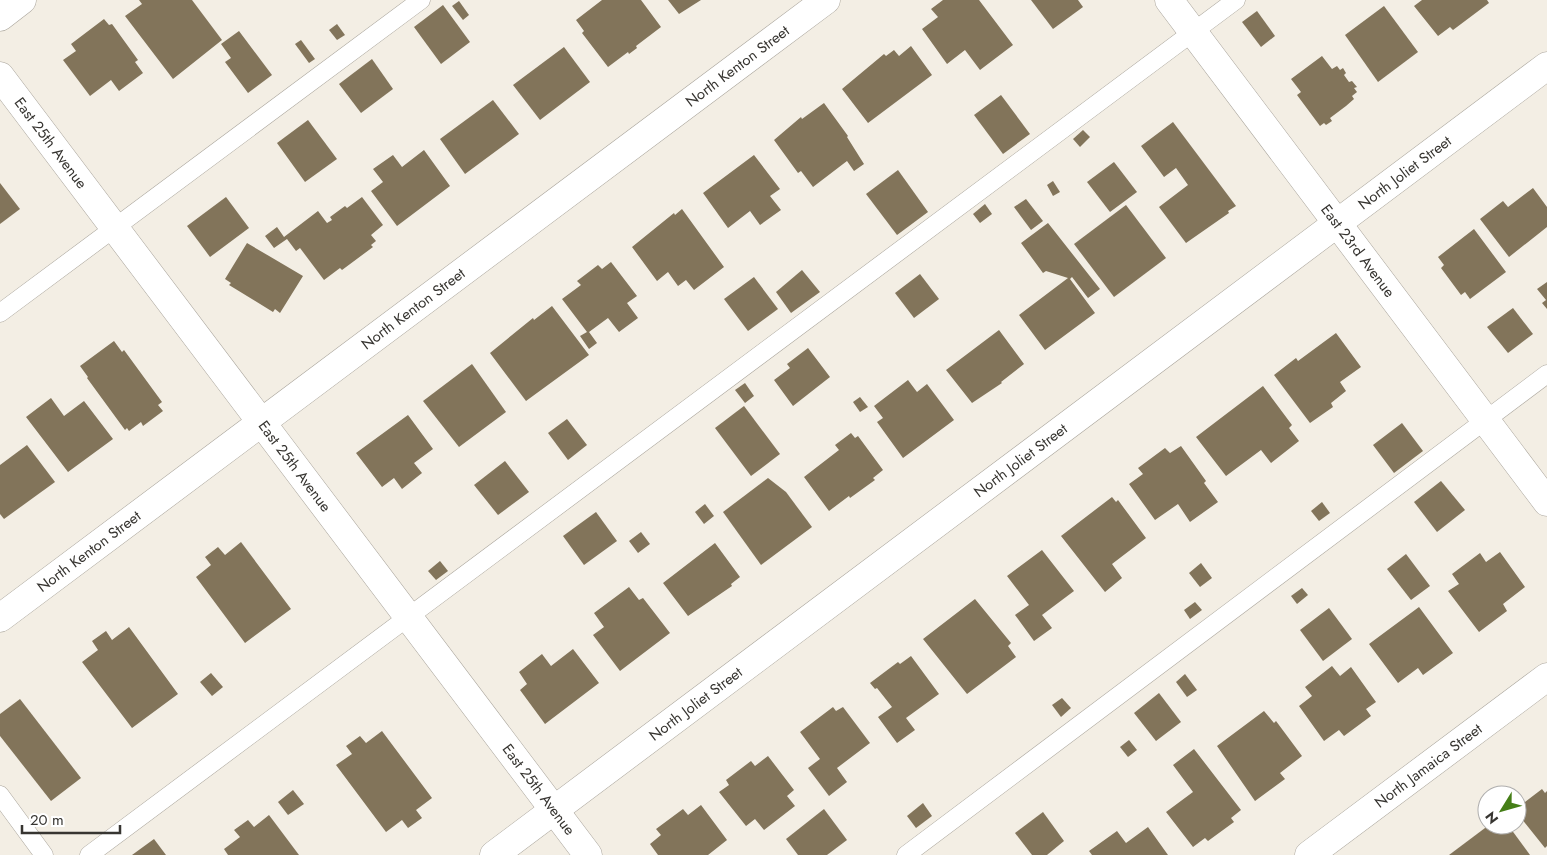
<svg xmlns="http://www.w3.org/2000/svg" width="1547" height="855" viewBox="0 0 1547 855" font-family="Jost,sans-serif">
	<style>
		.building { fill: #82745a }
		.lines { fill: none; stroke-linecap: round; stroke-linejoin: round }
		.service-casing { stroke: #aaa59c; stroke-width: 19 }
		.minor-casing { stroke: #aaa59c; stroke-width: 29 }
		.tertiary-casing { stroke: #aaa59c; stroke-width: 29 }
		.service { stroke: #fff; stroke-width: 18 }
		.minor { stroke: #fff; stroke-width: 28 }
		.tertiary { stroke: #fff; stroke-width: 28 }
		.labels { text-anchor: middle; stroke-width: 5; stroke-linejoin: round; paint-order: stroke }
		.street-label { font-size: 15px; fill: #373531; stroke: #fff }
	</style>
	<rect width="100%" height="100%" fill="#f3eee4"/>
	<g class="building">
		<polygon points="139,0 192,0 222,40 173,79 125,16 142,4"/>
		<polygon points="602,0 641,0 661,27 636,46 637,48 629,54 628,52 608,67 582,33 584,31 576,20"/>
		<polygon points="668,0 701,0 679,14"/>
		<polygon points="943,0 979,0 1013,45 980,70 965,50 947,64 922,29 938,17 931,9"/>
		<polygon points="1031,0 1078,0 1083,7 1053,29"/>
		<polygon points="1422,0 1487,0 1489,3 1453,30 1450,27 1438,36 1414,6"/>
		<polygon points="459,1 469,15 463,20 452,6"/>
		<polygon points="443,5 470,42 441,64 414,27"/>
		<polygon points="1384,6 1418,52 1378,82 1345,35"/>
		<polygon points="1257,11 1275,36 1261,47 1242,22"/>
		<polygon points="104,19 109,25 112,24 138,60 135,62 143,73 119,91 111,80 90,96 63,60 76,51 71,44"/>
		<polygon points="337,24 345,35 337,40 329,30"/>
		<polygon points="239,31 272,75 248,93 225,62 231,58 221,44"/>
		<polygon points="301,40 315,59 309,63 295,44"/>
		<polygon points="911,46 932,75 868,123 842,89 884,54 886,56 894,50 899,56"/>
		<polygon points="564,47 590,82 540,120 513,85"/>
		<polygon points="1322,56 1332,69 1337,66 1340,70 1343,68 1346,73 1344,75 1349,82 1352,81 1357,87 1354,88 1357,92 1352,96 1354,99 1346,106 1330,118 1332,121 1326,125 1324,123 1320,126 1297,95 1301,92 1291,79"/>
		<polygon points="372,59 393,89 361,113 339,84"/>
		<polygon points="1001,95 1030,134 1003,154 974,115"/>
		<polygon points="493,100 519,134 465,174 440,139"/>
		<polygon points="824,103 848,136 847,137 864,164 854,171 847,161 813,187 801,171 798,173 774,140 801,117 802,119"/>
		<polygon points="308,120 337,159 305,182 277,143"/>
		<polygon points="1173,122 1236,206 1228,211 1229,213 1186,243 1159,207 1188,185 1176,168 1164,177 1141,146"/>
		<polygon points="1083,130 1090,137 1080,147 1073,139"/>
		<polygon points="424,150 450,186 397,226 371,191 383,182 373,169 393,155 402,167"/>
		<polygon points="754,155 780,189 770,196 781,210 760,225 750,211 728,228 703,193"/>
		<polygon points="1114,162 1137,192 1110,212 1087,182"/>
		<polygon points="898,170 928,212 897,235 866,194"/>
		<polygon points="1053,181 1060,192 1053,196 1047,185"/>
		<polygon points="0,183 20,209 0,224"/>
		<polygon points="1533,188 1547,207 1547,227 1509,257 1480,219 1503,201 1508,207"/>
		<polygon points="226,197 249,228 210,257 187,226"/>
		<polygon points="362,197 383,225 371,235 376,241 371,245 373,247 342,270 340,268 324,280 300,248 296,251 287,239 274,248 265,236 277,227 284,237 318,211 327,223 332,220 330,217 345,206 347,208"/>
		<polygon points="1026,199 1043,221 1031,230 1014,207"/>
		<polygon points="985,204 992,214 980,223 973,214"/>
		<polygon points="1126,205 1166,258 1114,297 1074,244"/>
		<polygon points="682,209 724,267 694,290 686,280 678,286 668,272 657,281 632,247 674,213 675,215"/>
		<polygon points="1048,223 1100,289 1088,298 1072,277 1070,279 1095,313 1045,350 1019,315 1068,278 1046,271 1043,273 1021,243"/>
		<polygon points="1474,229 1506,272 1470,299 1465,292 1461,295 1441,268 1444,265 1438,257"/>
		<polygon points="247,243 303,276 280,313 275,309 273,312 229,285 231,283 225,279"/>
		<polygon points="611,262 637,296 627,303 638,318 619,332 608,318 589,332 597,343 589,349 580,336 587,332 562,299 581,285 577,281 598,265 602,269"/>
		<polygon points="802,270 820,292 791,313 776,292"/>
		<polygon points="920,274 939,299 914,318 895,293"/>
		<polygon points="754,277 778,309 748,331 724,299"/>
		<polygon points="1547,282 1547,309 1542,303 1546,300 1537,289"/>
		<polygon points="552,306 589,355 526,401 490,353 533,318 534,320"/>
		<polygon points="1513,308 1533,334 1508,353 1487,327"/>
		<polygon points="999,330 1024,364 1001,382 1002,383 972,403 946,370"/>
		<polygon points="1336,333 1361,367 1340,382 1346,391 1331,403 1333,407 1310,423 1274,375 1296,358 1298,361"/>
		<polygon points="114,341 122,352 124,350 162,402 158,405 163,411 143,426 141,422 129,431 127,428 125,430 87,378 88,377 80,366"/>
		<polygon points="808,348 830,377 793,406 774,380 790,368 787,364"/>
		<polygon points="472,364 506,412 459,447 423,401"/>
		<polygon points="908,380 917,392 927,384 954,420 903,458 877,422 883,418 874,406"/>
		<polygon points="745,383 754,396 745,403 735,390"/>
		<polygon points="1263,386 1292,425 1289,428 1299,441 1271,463 1261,450 1226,476 1196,437"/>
		<polygon points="860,397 868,407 860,412 853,402"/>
		<polygon points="51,398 64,416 84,401 113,439 68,472 26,417"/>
		<polygon points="744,406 780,454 751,476 715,428"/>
		<polygon points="408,415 433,449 414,463 422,473 402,489 394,478 382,487 356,453"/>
		<polygon points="567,419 587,445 568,460 548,433"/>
		<polygon points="1402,423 1423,451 1394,473 1373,445"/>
		<polygon points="851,433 855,438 858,436 883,470 873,478 875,480 850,498 849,496 829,511 804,477 839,450 835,445"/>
		<polygon points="27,445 55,482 4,519 0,514 0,465"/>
		<polygon points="1181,446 1206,481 1204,483 1218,502 1190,522 1178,504 1155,520 1129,484 1143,474 1138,468 1165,448 1170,453"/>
		<polygon points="505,461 529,492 498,515 474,485"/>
		<polygon points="768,478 786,492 812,527 761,565 723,512"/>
		<polygon points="1441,481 1465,510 1437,532 1414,502"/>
		<polygon points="1112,497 1116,502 1118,500 1146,538 1112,564 1122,578 1105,592 1061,536"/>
		<polygon points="1322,502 1330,513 1319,521 1311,511"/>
		<polygon points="705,504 714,516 704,524 695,512"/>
		<polygon points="596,512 617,541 584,565 563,536"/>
		<polygon points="641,532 650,544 638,553 629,541"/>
		<polygon points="241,542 291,609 245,643 196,577 211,565 205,557 218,547 225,555"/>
		<polygon points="715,543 740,577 731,584 732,586 688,616 663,583"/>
		<polygon points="1042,550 1074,591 1042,615 1052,628 1034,641 1015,615 1029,605 1007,576"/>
		<polygon points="1500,552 1525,587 1503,604 1507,611 1479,632 1448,591 1459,584 1452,574 1480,553 1486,562"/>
		<polygon points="1406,554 1430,586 1411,600 1387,569"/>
		<polygon points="440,561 448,571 436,580 428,571"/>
		<polygon points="1201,563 1212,578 1200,587 1189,573"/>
		<polygon points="629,587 639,600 643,598 670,633 620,671 593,635 604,627 594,613"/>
		<polygon points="1302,588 1308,595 1297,604 1291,596"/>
		<polygon points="975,599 1011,643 1008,646 1016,657 967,694 923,639"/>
		<polygon points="1195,602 1202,610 1190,619 1184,610"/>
		<polygon points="1419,607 1453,653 1423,675 1418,668 1398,683 1369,644"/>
		<polygon points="1329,608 1352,639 1323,661 1300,630"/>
		<polygon points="129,627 178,694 132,728 82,662 98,650 92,641 106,631 112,640"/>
		<polygon points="573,649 599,683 545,724 520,690 527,684 519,672 542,654 551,666"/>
		<polygon points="911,656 939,694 906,718 915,730 897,743 878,717 892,707 877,688 875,689 870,683 898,662 900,664"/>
		<polygon points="1332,666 1340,676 1351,667 1376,702 1366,709 1371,716 1344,736 1339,730 1324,741 1299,706 1312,696 1305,687"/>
		<polygon points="211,673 223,687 212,696 200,682"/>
		<polygon points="1185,674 1197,690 1187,697 1176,682"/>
		<polygon points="1159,693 1181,722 1156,741 1134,713"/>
		<polygon points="1062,698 1071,708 1061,717 1052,705"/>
		<polygon points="20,699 81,778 51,801 0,736 0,714"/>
		<polygon points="833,707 836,711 843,707 870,743 837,768 847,782 829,796 808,768 820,759 800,732"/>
		<polygon points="1264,711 1274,723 1276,721 1302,756 1280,773 1285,779 1255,801 1217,746"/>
		<polygon points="382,731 432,798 416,810 422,818 408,828 402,820 386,832 336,765 352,754 346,746 360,736 366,743"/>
		<polygon points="1129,740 1137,750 1128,757 1120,747"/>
		<polygon points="1194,749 1241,810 1231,818 1234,822 1208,841 1205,838 1193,847 1166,812 1193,792 1173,765"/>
		<polygon points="768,756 794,790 787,796 795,806 764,830 755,819 746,826 719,792 729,785 726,780 751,761 755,766"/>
		<polygon points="1542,789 1545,793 1547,791 1547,846 1545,848 1517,813 1517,808"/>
		<polygon points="293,790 304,804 288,815 278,802"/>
		<polygon points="923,803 932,816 916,828 907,816"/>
		<polygon points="701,805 727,840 708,855 658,855 650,844 661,835 656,829 683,809 688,815"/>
		<polygon points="824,809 847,840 827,855 798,855 786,839"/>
		<polygon points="1043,812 1064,841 1047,855 1032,855 1015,833"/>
		<polygon points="269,815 299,855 228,855 224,849 240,837 234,830 248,820 254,827"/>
		<polygon points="1489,825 1508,825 1530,855 1449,855"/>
		<polygon points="1148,827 1168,855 1092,855 1089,851 1117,831 1126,843"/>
		<polygon points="154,839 166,855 132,855"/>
	</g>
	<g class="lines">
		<defs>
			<g id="service">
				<polyline points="0,313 421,0"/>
				<polyline points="0,795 44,855"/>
				<polyline points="89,855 1236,0"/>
				<polyline points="906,855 1547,374"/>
			</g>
			<g id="minor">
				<polyline points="0,17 22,0"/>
				<path id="s1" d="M0 618 826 0"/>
				<path id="s2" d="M494 855 1547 66"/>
				<path id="s3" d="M1309 855 1547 677"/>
			</g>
			<g id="tertiary">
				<path id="s4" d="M1169 0 1547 502"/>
				<path id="s5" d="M0 76 588 855"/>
			</g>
		</defs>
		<use href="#service" class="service-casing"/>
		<use href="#minor" class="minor-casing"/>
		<use href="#tertiary" class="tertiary-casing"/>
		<use href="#service" class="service"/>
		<use href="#minor" class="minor"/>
		<use href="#tertiary" class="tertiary"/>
	</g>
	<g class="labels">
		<g class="street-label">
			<text dy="5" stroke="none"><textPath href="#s1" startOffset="921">North Kenton Street</textPath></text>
			<text dy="5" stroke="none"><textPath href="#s5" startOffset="84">East 25th Avenue</textPath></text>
			<text dy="5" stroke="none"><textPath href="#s2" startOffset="1138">North Joliet Street</textPath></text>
			<text dy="5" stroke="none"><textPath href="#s4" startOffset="314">East 23rd Avenue</textPath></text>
			<text dy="5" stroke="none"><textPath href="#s1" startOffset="516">North Kenton Street</textPath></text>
			<text dy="5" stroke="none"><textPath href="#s2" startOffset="658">North Joliet Street</textPath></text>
			<text dy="5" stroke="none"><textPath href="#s5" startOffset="489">East 25th Avenue</textPath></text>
			<text dy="5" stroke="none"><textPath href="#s1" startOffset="111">North Kenton Street</textPath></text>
			<text dy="5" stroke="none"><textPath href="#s2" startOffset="252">North Joliet Street</textPath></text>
			<text dy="5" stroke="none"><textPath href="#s3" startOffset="149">North Jamaica Street</textPath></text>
			<text dy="5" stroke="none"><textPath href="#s5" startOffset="894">East 25th Avenue</textPath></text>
		</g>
	</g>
	<g transform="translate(1502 810) rotate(233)"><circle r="24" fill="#ffffff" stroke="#afaead"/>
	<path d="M0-4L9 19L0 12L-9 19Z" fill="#457e17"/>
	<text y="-8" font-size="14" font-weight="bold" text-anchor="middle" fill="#373531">N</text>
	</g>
	<path d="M22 825v8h98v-8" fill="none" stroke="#373531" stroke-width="2.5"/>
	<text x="30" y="825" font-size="15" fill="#373531" stroke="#ffffff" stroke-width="4" paint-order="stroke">20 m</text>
</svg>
